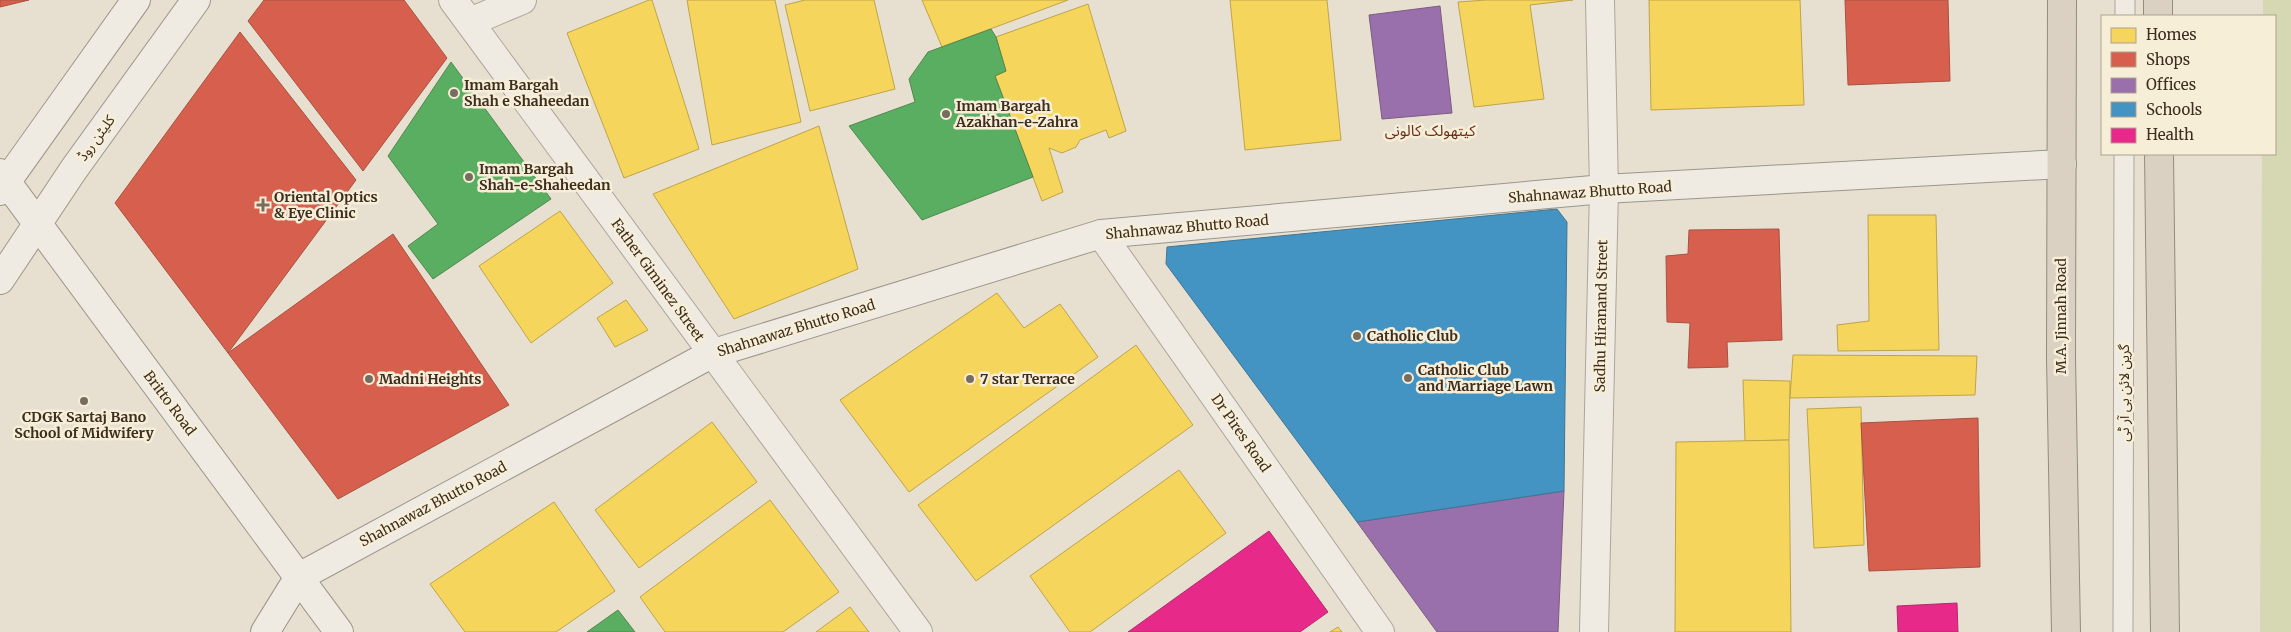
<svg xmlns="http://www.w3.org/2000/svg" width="2291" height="632" viewBox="0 0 2291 632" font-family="Merriweather,'Noto Sans Arabic',serif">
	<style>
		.green { fill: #d6d7b3 }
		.homes { fill: #f6d55c; stroke: #bea34a }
		.shops { fill: #d6604d; stroke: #a85140 }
		.offices { fill: #9970ab; stroke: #7d5c81 }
		.schools { fill: #4393c3; stroke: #417592 }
		.health { fill: #e7298a; stroke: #b42a6a }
		.public { fill: #5aae61; stroke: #51884e }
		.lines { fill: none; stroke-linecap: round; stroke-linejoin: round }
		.lane-casing { stroke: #ada599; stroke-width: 21 }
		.street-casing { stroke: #ada599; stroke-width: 30 }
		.secondary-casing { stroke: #9c958a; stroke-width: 30 }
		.highway-casing { stroke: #928b80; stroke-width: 30 }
		.lane { stroke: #efebe3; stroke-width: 19 }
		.street { stroke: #efebe3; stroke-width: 28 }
		.secondary { stroke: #efebe3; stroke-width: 28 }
		.highway { stroke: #dad1c2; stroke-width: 28 }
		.poi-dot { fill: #786c5e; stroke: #f7eed8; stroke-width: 2 }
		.labels { text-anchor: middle; stroke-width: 5; stroke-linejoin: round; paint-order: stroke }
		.poi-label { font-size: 14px; font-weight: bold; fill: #3d2e20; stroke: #f7eed8; text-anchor: start }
		.street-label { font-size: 14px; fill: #3d2e20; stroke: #f7eed8 }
		.neighbourhood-label { font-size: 15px; fill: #6b2e1e; stroke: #f7eed8 }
	</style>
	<rect width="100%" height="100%" fill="#e7e0d1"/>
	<polygon class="green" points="2263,0 2291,0 2291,632 2260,632 2262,154 2275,154 2275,16 2263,16"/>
	<g class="homes">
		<polygon points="649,0 652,0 699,149 624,178 567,33"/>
		<polygon points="687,0 775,0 801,122 712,145"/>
		<polygon points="805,0 874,0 895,89 810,111 785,5"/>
		<polygon points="922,0 1068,0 942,47"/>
		<polygon points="1230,0 1327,0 1341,140 1245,150"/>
		<polygon points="1486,0 1573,0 1530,5 1544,99 1474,107 1458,2"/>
		<polygon points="1649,0 1800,0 1804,105 1651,110"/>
		<polygon points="1088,4 1126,131 1109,138 1106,130 1080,140 1076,147 1062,153 1049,148 1063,192 1042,201 995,76 1006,71 996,37"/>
		<polygon points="819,126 858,269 734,319 653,194"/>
		<polygon points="560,211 613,283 531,343 479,266"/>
		<polygon points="1868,215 1936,215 1939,350 1838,351 1837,325 1869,321"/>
		<polygon points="997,293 1024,328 1060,304 1098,357 909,492 840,400"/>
		<polygon points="626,300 648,330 615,347 597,318"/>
		<polygon points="1136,345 1193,425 976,581 918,505"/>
		<polygon points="1793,355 1977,356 1975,395 1790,398"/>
		<polygon points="1743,380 1790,381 1789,440 1745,441"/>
		<polygon points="1861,407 1864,545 1814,548 1807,409"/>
		<polygon points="712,422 757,482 639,568 595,510"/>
		<polygon points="1789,440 1791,632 1675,632 1676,442"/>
		<polygon points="1179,470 1226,533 1090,632 1070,632 1030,576"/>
		<polygon points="770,500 839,592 783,632 665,632 640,597"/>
		<polygon points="554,502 615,591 556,632 465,632 430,584"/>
		<polygon points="850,607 869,632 816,632"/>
		<polygon points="1338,627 1342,632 1330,632"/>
	</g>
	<g class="shops">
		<polygon points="0,0 29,0 0,7"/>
		<polygon points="264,0 404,0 447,58 363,171 248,21"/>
		<polygon points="1845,0 1948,0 1950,81 1848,85"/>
		<polygon points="240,32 356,180 228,353 115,203"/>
		<polygon points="1779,229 1782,340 1727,342 1728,367 1688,368 1690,323 1667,322 1666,256 1688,254 1689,230"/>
		<polygon points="393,234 509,405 338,499 228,353"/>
		<polygon points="1978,418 1980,567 1869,571 1861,423"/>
	</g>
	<g class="offices">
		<polygon points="1440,6 1452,113 1382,119 1369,15"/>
		<polygon points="1564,491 1558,632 1437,632 1357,522"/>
	</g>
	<polygon class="schools" points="1557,209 1567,222 1564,491 1357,522 1166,264 1167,247"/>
	<g class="health">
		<polygon points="1269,531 1328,612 1300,632 1128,632"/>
		<polygon points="1957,603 1958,632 1898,632 1897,606"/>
	</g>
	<g class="public">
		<polygon points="991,29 996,37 1006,71 995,76 1033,177 922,220 849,126 915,102 909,79 928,52"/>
		<polygon points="451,62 551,199 433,279 408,246 438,224 388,156"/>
		<polygon points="618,610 635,632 587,632"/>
	</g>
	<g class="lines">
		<defs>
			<g id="lane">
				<polyline points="2125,16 2125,0"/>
				<polyline points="2123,632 2124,154"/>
			</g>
			<g id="street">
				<polyline points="453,0 918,632"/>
				<polyline points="470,22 522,0"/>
				<polyline points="1101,234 1380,632"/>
				<polyline points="1594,632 1604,189 1600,0"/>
			</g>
			<g id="secondary">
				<polyline points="0,173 339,632"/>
				<polyline points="0,191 136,0"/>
				<polyline points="0,280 74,169 196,0"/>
				<polyline points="265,632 299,577 711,354 1101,234 1604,189 2062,164"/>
			</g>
			<g id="highway">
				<polyline points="2062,0 2061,358 2066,632"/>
				<polyline points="2158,0 2158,16"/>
				<polyline points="2159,154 2165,632"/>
			</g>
		</defs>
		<use href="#lane" class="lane-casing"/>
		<use href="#street" class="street-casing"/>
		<use href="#secondary" class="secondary-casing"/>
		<use href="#highway" class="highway-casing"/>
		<use href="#lane" class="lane"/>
		<use href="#street" class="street"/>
		<use href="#secondary" class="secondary"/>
		<use href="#highway" class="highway"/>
	</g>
	<g class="poi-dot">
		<circle cx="454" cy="93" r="5"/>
		<circle cx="946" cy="114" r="5"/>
		<circle cx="469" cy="177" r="5"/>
		<path d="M260.5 197.5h5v5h5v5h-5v5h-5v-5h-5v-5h5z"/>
		<circle cx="1357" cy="336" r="5"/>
		<circle cx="1408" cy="378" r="5"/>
		<circle cx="369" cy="379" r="5"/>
		<circle cx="970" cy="379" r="5"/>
		<circle cx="84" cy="401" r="5"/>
	</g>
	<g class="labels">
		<g class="poi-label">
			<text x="464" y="90">Imam Bargah<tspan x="464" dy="16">Shah e Shaheedan</tspan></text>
			<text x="956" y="111">Imam Bargah<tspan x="956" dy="16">Azakhan-e-Zahra</tspan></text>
			<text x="479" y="174">Imam Bargah<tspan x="479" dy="16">Shah-e-Shaheedan</tspan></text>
			<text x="274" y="202">Oriental Optics<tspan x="274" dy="16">&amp; Eye Clinic</tspan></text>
			<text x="1367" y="341">Catholic Club</text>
			<text x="1418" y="375">Catholic Club<tspan x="1418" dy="16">and Marriage Lawn</tspan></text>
			<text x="379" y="384">Madni Heights</text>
			<text x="980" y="384">7 star Terrace</text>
			<text x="84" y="422" text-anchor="middle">CDGK Sartaj Bano<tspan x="84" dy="16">School of Midwifery</tspan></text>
		</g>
		<g class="street-label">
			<text transform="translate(96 138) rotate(-54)" y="5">کلیٹن روڈ</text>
			<text transform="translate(1590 192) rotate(-4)" y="5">Shahnawaz Bhutto Road</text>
			<text transform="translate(1187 227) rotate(-5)" y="5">Shahnawaz Bhutto Road</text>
			<text transform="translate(658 280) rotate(54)" y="5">Father Giminez Street</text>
			<text transform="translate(1601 316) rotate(-89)" y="5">Sadhu Hiranand Street</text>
			<text transform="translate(2061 316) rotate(-90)" y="5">M.A. Jinnah Road</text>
			<text transform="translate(796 328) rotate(-17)" y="5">Shahnawaz Bhutto Road</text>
			<text transform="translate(2124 393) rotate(-90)" y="5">گرین لائن بی آر ٹی</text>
			<text transform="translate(170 403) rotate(53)" y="5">Britto Road</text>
			<text transform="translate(1241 433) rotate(55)" y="5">Dr Pires Road</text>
			<text transform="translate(433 504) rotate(-28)" y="5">Shahnawaz Bhutto Road</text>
		</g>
		<g class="neighbourhood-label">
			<text x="1430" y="136">کیتھولک کالونی</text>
		</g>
	</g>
	<rect x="2101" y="15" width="175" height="140" fill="#f7eed8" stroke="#ada18e"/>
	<rect x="2111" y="28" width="25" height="15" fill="#f6d55c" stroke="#ada18e"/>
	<text x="2146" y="40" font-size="15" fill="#3d2e20">Homes</text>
	<rect x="2111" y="52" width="25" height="15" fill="#d6604d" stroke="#ada18e"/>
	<text x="2146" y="65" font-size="15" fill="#3d2e20">Shops</text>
	<rect x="2111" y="78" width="25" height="15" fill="#9970ab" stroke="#ada18e"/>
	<text x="2146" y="90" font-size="15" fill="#3d2e20">Offices</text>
	<rect x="2111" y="102" width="25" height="15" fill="#4393c3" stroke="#ada18e"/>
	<text x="2146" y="115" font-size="15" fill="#3d2e20">Schools</text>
	<rect x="2111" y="128" width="25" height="15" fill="#e7298a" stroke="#ada18e"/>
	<text x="2146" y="140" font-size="15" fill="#3d2e20">Health</text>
</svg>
